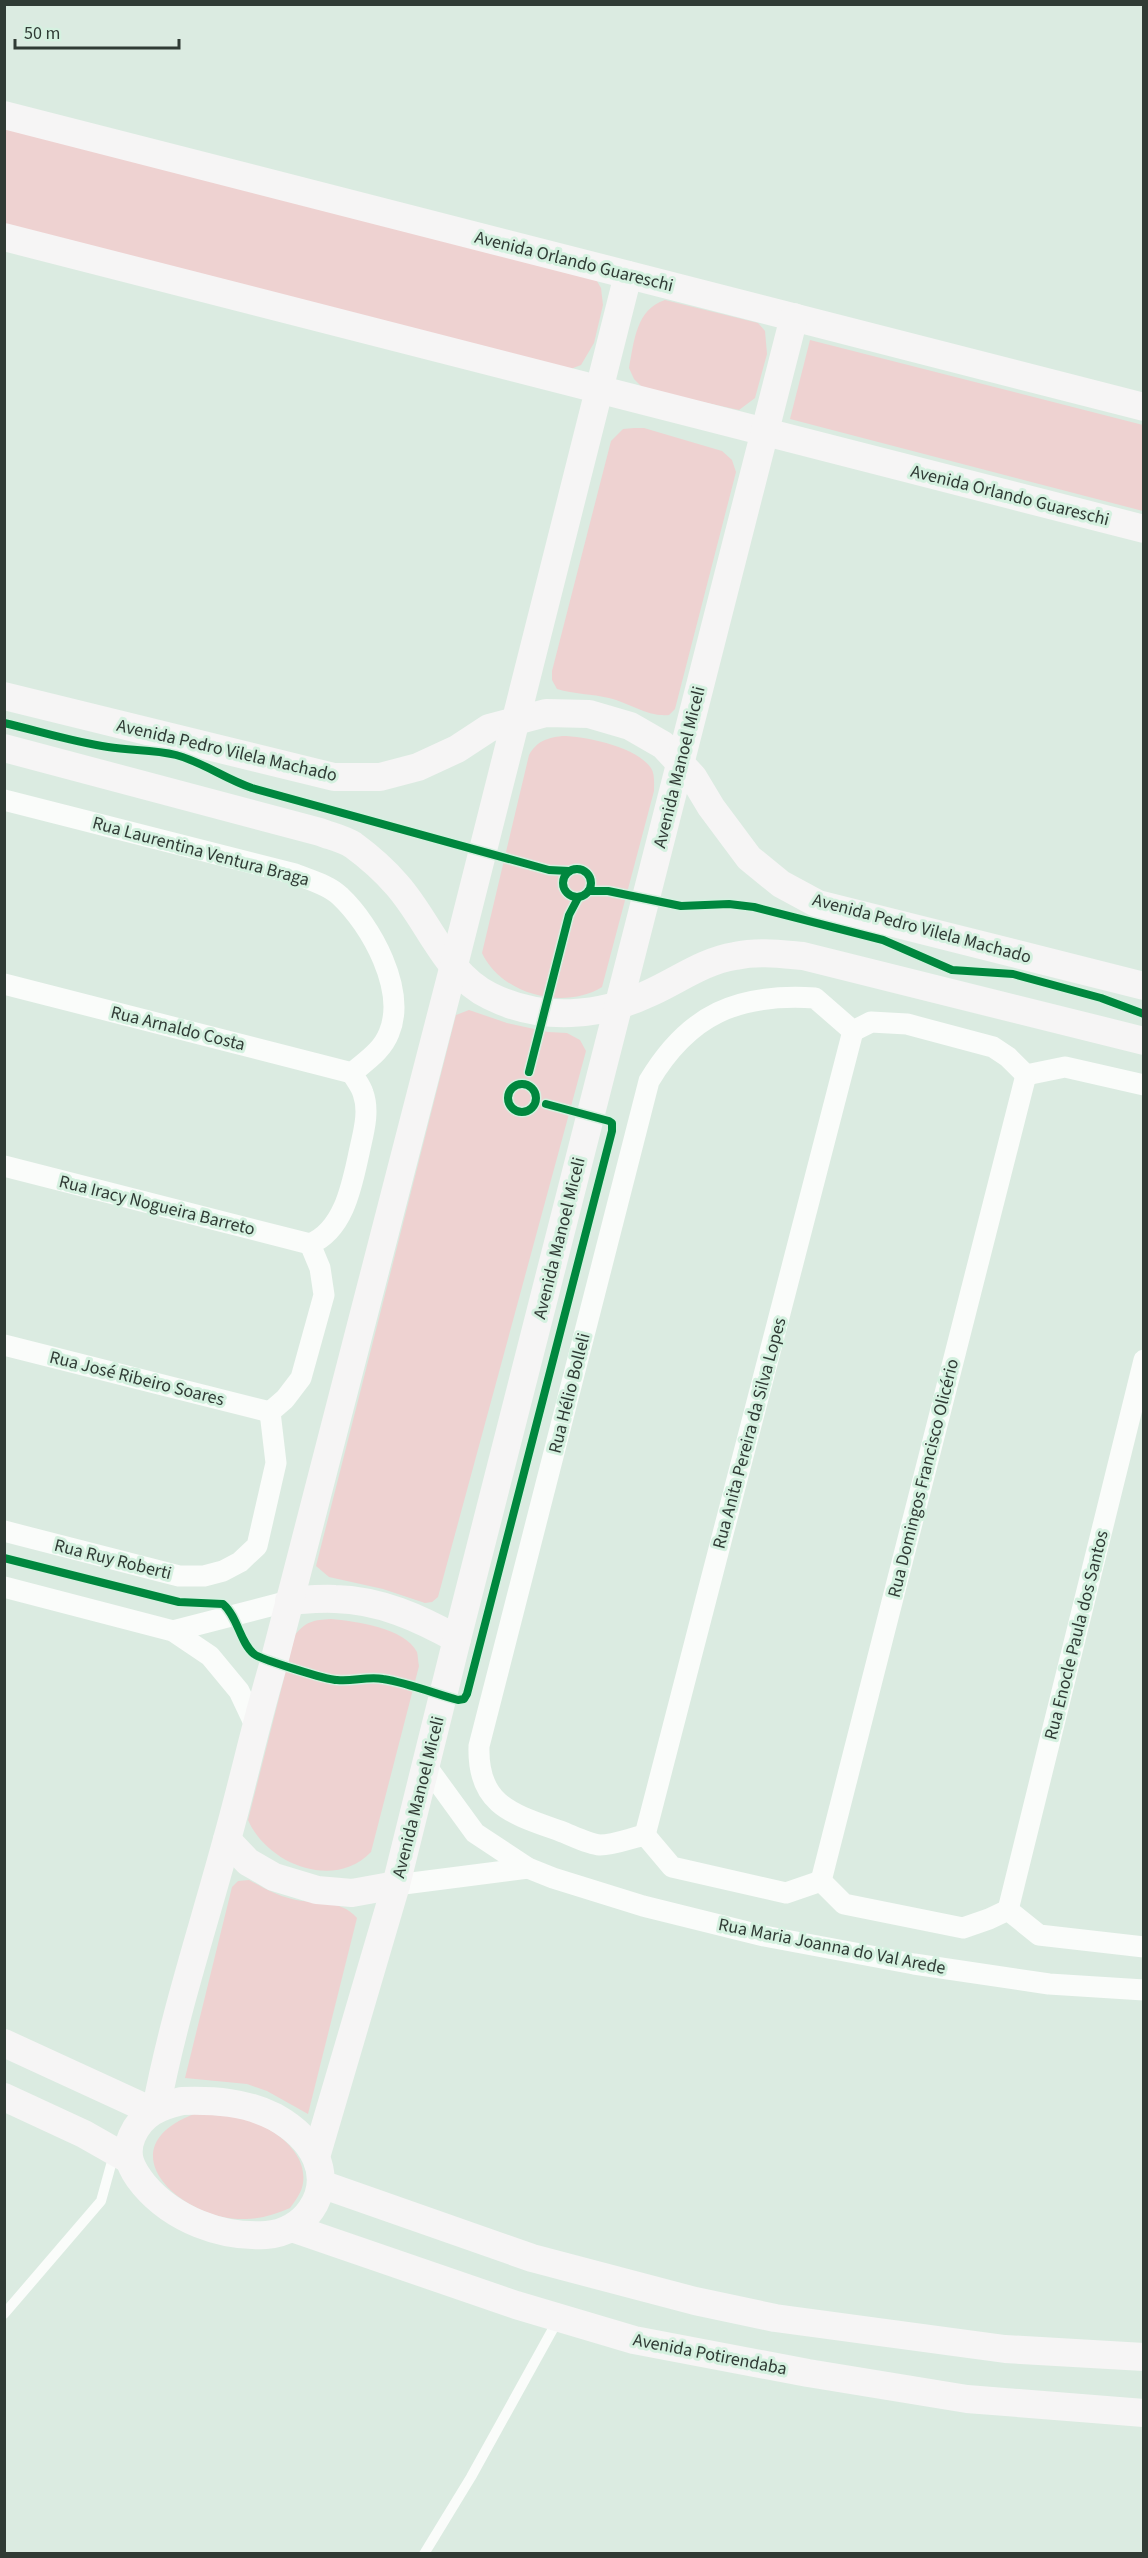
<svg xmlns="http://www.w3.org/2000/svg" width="1148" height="2558" viewBox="0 0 1148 2558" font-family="'Source Sans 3',sans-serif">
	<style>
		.green { fill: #eed2d1 }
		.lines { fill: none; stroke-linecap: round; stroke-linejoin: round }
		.lane { stroke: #fafcfa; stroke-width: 10 }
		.street { stroke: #fafcfa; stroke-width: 21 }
		.secondary { stroke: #f6f5f5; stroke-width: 28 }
		.cycleway-casing { stroke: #d5f1e0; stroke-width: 11 }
		.cycleway { stroke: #00873e; stroke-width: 8 }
		.labels { text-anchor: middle; stroke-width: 6; stroke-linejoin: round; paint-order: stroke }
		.street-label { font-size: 18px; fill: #303b35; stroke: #d5f1e0 }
	</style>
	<rect width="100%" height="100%" fill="#dbebe1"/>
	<g class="green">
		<polygon points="4,128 594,276 601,288 603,305 594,343 581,365 568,370 5,227"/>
		<path d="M665 300 758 323 765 331 767 354 755 398 739 410 644 389 634 379 629 368C634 342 636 309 665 300Z"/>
		<polygon points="810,340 1143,425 1143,511 790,419"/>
		<path d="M634 428H644L722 451 732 460 736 472 675 709 669 715C647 717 630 703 609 698 592 694 574 694 557 689L552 680V671L611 441 623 429Z"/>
		<path d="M562 736C585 736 637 747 651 768 655 774 654 784 654 791L602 987C563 1011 501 994 482 953L529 755C537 741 547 738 562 736Z"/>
		<polygon points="469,1010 507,1023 548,1032 567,1033 580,1040 586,1051 438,1597 432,1602 425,1603 383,1589 329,1577 316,1566 456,1015"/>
		<path d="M331 1619C355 1621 405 1628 417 1652 418 1656 418 1662 419 1666L371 1852C334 1891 267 1864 248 1820L295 1635C306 1621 314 1620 331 1619Z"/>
		<path d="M249 1880C262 1887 276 1895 292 1899 314 1905 340 1898 357 1918L308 2114 267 2091 247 2084 185 2078 232 1887 238 1881Z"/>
		<path d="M194 2114C209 2115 226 2115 240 2118 269 2124 308 2150 303 2183 302 2192 295 2201 290 2208 276 2214 261 2219 245 2219 183 2221 103 2149 194 2114Z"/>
	</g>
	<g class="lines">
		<g class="lane">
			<polyline points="4,2314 101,2201 114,2154"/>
			<polyline points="424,2554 471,2477 559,2318"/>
		</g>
		<g class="street">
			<path d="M4 800 295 874C310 880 329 885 340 896 371 925 407 990 389 1033 382 1051 366 1061 352 1073 355 1079 361 1086 363 1093 370 1112 363 1134 359 1153 352 1185 344 1230 310 1244L320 1268 324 1295 301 1378 285 1399 270 1412 276 1463 257 1546 240 1562 223 1571 204 1576H179L4 1531"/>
			<polyline points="4,984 352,1073"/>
			<path d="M1144 1085 1065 1067 1026 1075 1008 1057 993 1047 907 1024 871 1022 853 1031 815 998C738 993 689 1014 649 1081L479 1746C477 1805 512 1814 560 1831 571 1835 588 1844 600 1845 614 1845 631 1838 645 1835L672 1867 786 1893 821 1881 844 1904 963 1928 989 1919 1008 1910 1039 1935 1144 1947"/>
			<polyline points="4,1166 310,1244"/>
			<polyline points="4,1345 270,1412"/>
			<polyline points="4,1587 173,1631 210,1656 239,1691 255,1725"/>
			<polyline points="173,1631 289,1601"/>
			<polyline points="427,1767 475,1833 528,1868 553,1878 643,1906 764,1936 914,1964 1049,1984 1144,1990"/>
			<polyline points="645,1835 853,1031"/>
			<polyline points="821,1881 1026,1075"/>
			<polyline points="396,1885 528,1868"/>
			<polyline points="1008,1910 1144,1360"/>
		</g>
		<g class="secondary">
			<polyline points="4,115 1144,407"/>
			<polyline points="4,237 1144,529"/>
			<polyline points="4,696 334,777 380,777 418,767 457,749 489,728 546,713 589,714 630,726 663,745 693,777 711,807 749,858 781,884 818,904 1144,986"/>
			<path d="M4 748 320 832C330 836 344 839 353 845 368 856 385 871 397 885 429 921 445 974 490 996 542 1022 600 1017 652 992 680 979 704 961 735 956 758 951 780 954 803 956L1144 1041"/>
			<path d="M289 1601C304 1600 320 1598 335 1599 380 1600 419 1618 457 1639"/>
			<polyline points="227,1840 248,1862 274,1877 317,1890 352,1893 396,1885"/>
			<polyline points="4,2043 152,2111"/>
			<polyline points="4,2097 84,2134 128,2159"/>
			<path d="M182 2101C214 2100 246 2102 275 2117 291 2126 308 2140 316 2158 332 2194 304 2233 266 2235 221 2238 173 2219 144 2185 131 2169 124 2155 132 2136 142 2113 160 2106 182 2101Z"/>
			<path d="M156 2109C173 2019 202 1931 226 1843 243 1783 256 1722 274 1662L454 965 628 275"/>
			<polyline points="316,2157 396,1885 457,1639 794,317"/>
			<polyline points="321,2184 532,2258 695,2301 775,2318 1005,2349 1144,2357"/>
			<polyline points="292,2228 516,2305 634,2340 808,2373 967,2399 1144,2413"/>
		</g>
		<defs>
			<g id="cycleway">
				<path d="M4 723C39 731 73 742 108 747 131 751 153 749 176 755 203 762 225 779 252 788L549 870 569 871"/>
				<circle cx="577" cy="883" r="14"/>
				<polyline points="589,891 608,891 681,906 729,904 754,907 883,940 952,970 1013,974 1101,998 1144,1014"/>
				<polyline points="529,1072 569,915 578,898"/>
				<circle cx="522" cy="1098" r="14"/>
				<path d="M4 1558 179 1602 223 1604C238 1617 240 1643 254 1654 260 1659 327 1680 337 1680 352 1682 367 1676 383 1679 408 1683 433 1693 458 1700L464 1699 467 1694 612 1131V1123L609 1121 546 1104"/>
			</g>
		</defs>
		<use href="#cycleway" class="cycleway-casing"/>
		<use href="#cycleway" class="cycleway"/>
	</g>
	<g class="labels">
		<g class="street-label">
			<text transform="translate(574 261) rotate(14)" y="6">Avenida Orlando Guareschi</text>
			<text transform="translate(1010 495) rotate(14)" y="6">Avenida Orlando Guareschi</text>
			<text transform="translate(227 750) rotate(13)" y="6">Avenida Pedro Vilela Machado</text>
			<text transform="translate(679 767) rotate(-76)" y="6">Avenida Manoel Miceli</text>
			<text transform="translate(201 851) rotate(15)" y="6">Rua Laurentina Ventura Braga</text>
			<text transform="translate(922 928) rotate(15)" y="6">Avenida Pedro Vilela Machado</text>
			<text transform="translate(178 1028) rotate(14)" y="6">Rua Arnaldo Costa</text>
			<text transform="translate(157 1205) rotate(14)" y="6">Rua Iracy Nogueira Barreto</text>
			<text transform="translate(559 1238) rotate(-76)" y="6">Avenida Manoel Miceli</text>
			<text transform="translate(137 1378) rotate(14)" y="6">Rua José Ribeiro Soares</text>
			<text transform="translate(569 1393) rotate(-76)" y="6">Rua Hélio Bolleli</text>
			<text transform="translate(749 1433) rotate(-75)" y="6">Rua Anita Pereira da Silva Lopes</text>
			<text transform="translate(923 1478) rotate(-76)" y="6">Rua Domingos Francisco Olicério</text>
			<text transform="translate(113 1559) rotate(14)" y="6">Rua Ruy Roberti</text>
			<text transform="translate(1076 1635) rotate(-76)" y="6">Rua Enocle Paula dos Santos</text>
			<text transform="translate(418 1797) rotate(-76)" y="6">Avenida Manoel Miceli</text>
			<text transform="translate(832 1946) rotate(11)" y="6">Rua Maria Joanna do Val Arede</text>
			<text transform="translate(710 2354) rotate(11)" y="6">Avenida Potirendaba</text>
		</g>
	</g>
	<rect width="1148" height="2558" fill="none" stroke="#303b35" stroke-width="12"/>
	<path d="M15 39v9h164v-9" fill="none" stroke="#303b35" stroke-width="3"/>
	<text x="24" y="39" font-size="18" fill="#303b35" stroke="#d5f1e0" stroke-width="4.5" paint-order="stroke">50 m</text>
</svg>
